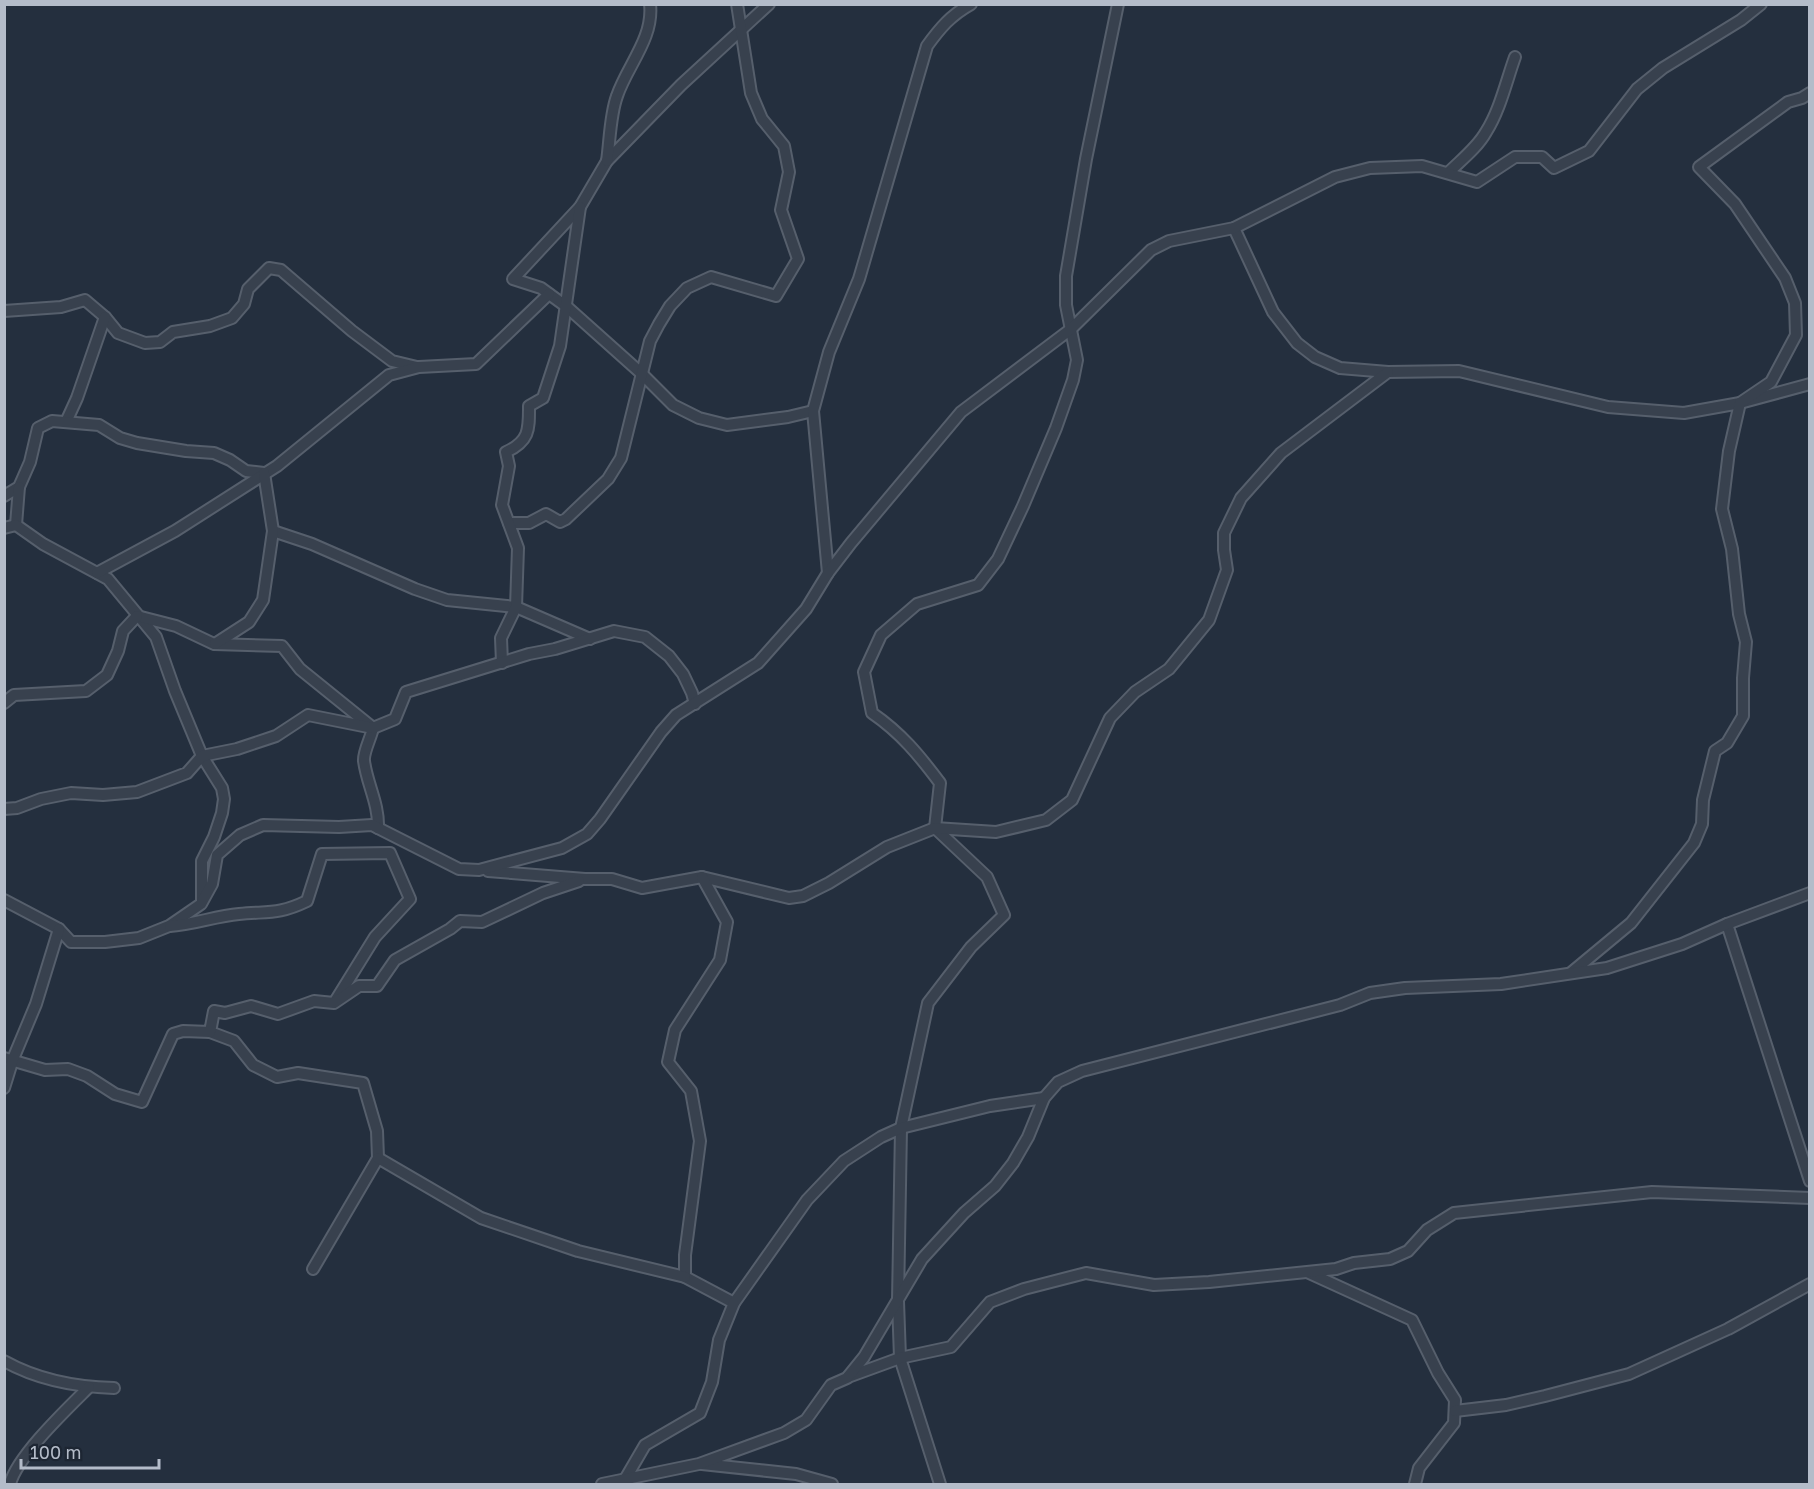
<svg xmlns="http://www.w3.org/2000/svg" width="1814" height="1489" viewBox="0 0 1814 1489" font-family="'Golos Text',sans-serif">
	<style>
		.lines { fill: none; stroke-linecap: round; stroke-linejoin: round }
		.street-casing { stroke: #565f6c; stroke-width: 14 }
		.street { stroke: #38414e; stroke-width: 10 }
	</style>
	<rect width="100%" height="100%" fill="#242f3e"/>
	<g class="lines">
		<defs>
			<g id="street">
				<polyline points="769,4 681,85 607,161 580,207 513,279 541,288 567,307 642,374 673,405 699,418 727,425 788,417 813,411"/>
				<path d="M607 161C610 140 610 115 617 96 627 66 654 38 650 4"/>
				<path d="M1448 173C1461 160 1477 148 1486 132 1500 110 1506 82 1515 57"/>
				<polyline points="1234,228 1273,312 1297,343 1315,357 1340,368 1388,372 1459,371 1608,407 1684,413 1740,403 1810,384"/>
				<polyline points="4,311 61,307 85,300 105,317 118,333 145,343 160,342 173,332 210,326 232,318 244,304 248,289 269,268 281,270 352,331 392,361 417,367"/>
				<polyline points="66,422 77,398 105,317"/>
				<polyline points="4,496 19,487 30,462 38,428 52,421 99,425 120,438 137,443 186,451 214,453 230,460 246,471 264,473"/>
				<polyline points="509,523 529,523 546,514 560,522 566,519 608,479 621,458 650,341 659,324 670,306 687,288 711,277 776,296 798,259 781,210 789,172 784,146 762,119 751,93 737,4"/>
				<polyline points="16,525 19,487"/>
				<polyline points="4,528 16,525 43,544 108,579 156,637 175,691 202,756 222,788 224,799 222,813 214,837 202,861 202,901"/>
				<polyline points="273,531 312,544 415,589 447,600 516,607 590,639"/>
				<polyline points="97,573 175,531 277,466 389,375 419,367 476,364 549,294"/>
				<path d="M828 573 813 411 829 352 859 279 927 46C940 28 951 15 971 4"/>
				<path d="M137 616 176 626 214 644 282 646 300 669 373 728C371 738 363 752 364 761 367 784 379 804 378 828"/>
				<polyline points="215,644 249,622 263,600 273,531 264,473"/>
				<path d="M502 663 501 638 516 607 518 548 502 505 509 466 506 452C530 441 529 429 529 406L543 398 560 346 580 207"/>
				<polyline points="4,703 14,695 86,691 107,675 118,651 123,631 137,616"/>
				<polyline points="4,809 17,808 41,799 71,793 103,795 137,792 187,773 202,756 237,749 276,736 308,715 373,728 395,719 406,692 529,654 555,649 614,631 645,637 669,656 683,674 692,693 695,704"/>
				<path d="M935 828 940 783C919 755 901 733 872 713L864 672 881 635 917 604 978 585 998 559 1023 506 1056 428 1073 380 1077 360 1066 305V276L1086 159 1118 4"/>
				<polyline points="935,828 987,877 1004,915 971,947 928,1003 901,1128 898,1301 900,1358 940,1484"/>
				<polyline points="488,871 585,879 612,879 642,888 702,877 789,898 803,896 829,883 887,847 935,828 996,832 1046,820 1072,800 1110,718 1135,692 1169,669 1209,620 1227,570 1224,550 1224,533 1241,498 1281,453 1388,372"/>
				<polyline points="702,877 727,922 720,960 675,1030 668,1062 691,1091 700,1141 685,1255 685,1277 734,1303"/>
				<polyline points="4,900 59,929 71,942 105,942 139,938 169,926 201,904 212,884 217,855 240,835 263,825 339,827 372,825 459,869 479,870 562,848 587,834 600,819 661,732 676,715 758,663 806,609 828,573 851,543 961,412 1071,329 1151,250 1169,241 1234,228 1335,177 1370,168 1422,166 1477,182 1515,157 1542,157 1554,168 1589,151 1637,89 1663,68 1741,20 1761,4"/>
				<polyline points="1727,924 1810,1181"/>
				<path d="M170 926C193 925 215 916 239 914 268 911 278 915 307 901L322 854 390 853 410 899 375 937 336 1000"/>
				<polyline points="1572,972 1631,923 1694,843 1702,824 1703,800 1715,751 1727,743 1743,716 1743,678 1746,642 1739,614 1732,549 1722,509 1729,451 1740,403 1771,382 1796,335 1795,303 1785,278 1735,204 1699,167 1788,102 1802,98 1810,93"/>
				<polyline points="210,1032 234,1041 253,1065 277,1077 298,1073 363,1083 377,1131 378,1158 313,1269"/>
				<polyline points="4,1058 45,1070 68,1069 87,1076 115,1094 142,1102 173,1034 183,1031 210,1032 214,1011 225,1013 251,1006 278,1014 314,1001 334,1003 359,986 377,986 395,960 450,929 460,921 482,922 543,893 579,881"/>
				<polyline points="4,1088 13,1059 36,1004 59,929"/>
				<polyline points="378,1158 481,1218 578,1251 685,1277"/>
				<polyline points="1309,1273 1412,1320 1438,1373 1455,1400 1454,1423 1419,1468 1415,1484"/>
				<path d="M4 1361C38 1380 76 1387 114 1388"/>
				<polyline points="848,1377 900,1358 951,1347 990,1302 1024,1289 1086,1273 1154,1285 1209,1282 1336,1269 1354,1263 1390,1259 1408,1251 1427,1230 1454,1213 1652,1192 1810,1198"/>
				<polyline points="1455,1411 1506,1405 1545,1396 1629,1374 1728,1329 1810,1284"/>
				<polyline points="702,1464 796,1474 832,1484"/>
				<polyline points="624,1481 645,1445 700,1413 712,1382 719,1340 734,1303 807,1200 844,1161 881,1137 901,1128 990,1106 1044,1098"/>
				<path d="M10 1484C17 1456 68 1408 89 1387"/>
				<polyline points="602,1484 699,1464 784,1433 806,1420 831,1385 847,1378 864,1357 922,1259 964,1213 995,1186 1013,1163 1028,1137 1044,1098 1058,1082 1082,1071 1340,1005 1370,993 1405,988 1501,984 1607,968 1682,944 1727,924 1810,893"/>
			</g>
		</defs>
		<use href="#street" class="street-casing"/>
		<use href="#street" class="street"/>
	</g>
	<rect width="1814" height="1489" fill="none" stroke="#b4bcc9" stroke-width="12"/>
	<path d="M21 1459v9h138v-9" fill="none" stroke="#b4bcc9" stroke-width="3"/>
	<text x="30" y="1459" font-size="18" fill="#b4bcc9" stroke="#1d2633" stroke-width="4.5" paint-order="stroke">100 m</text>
</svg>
